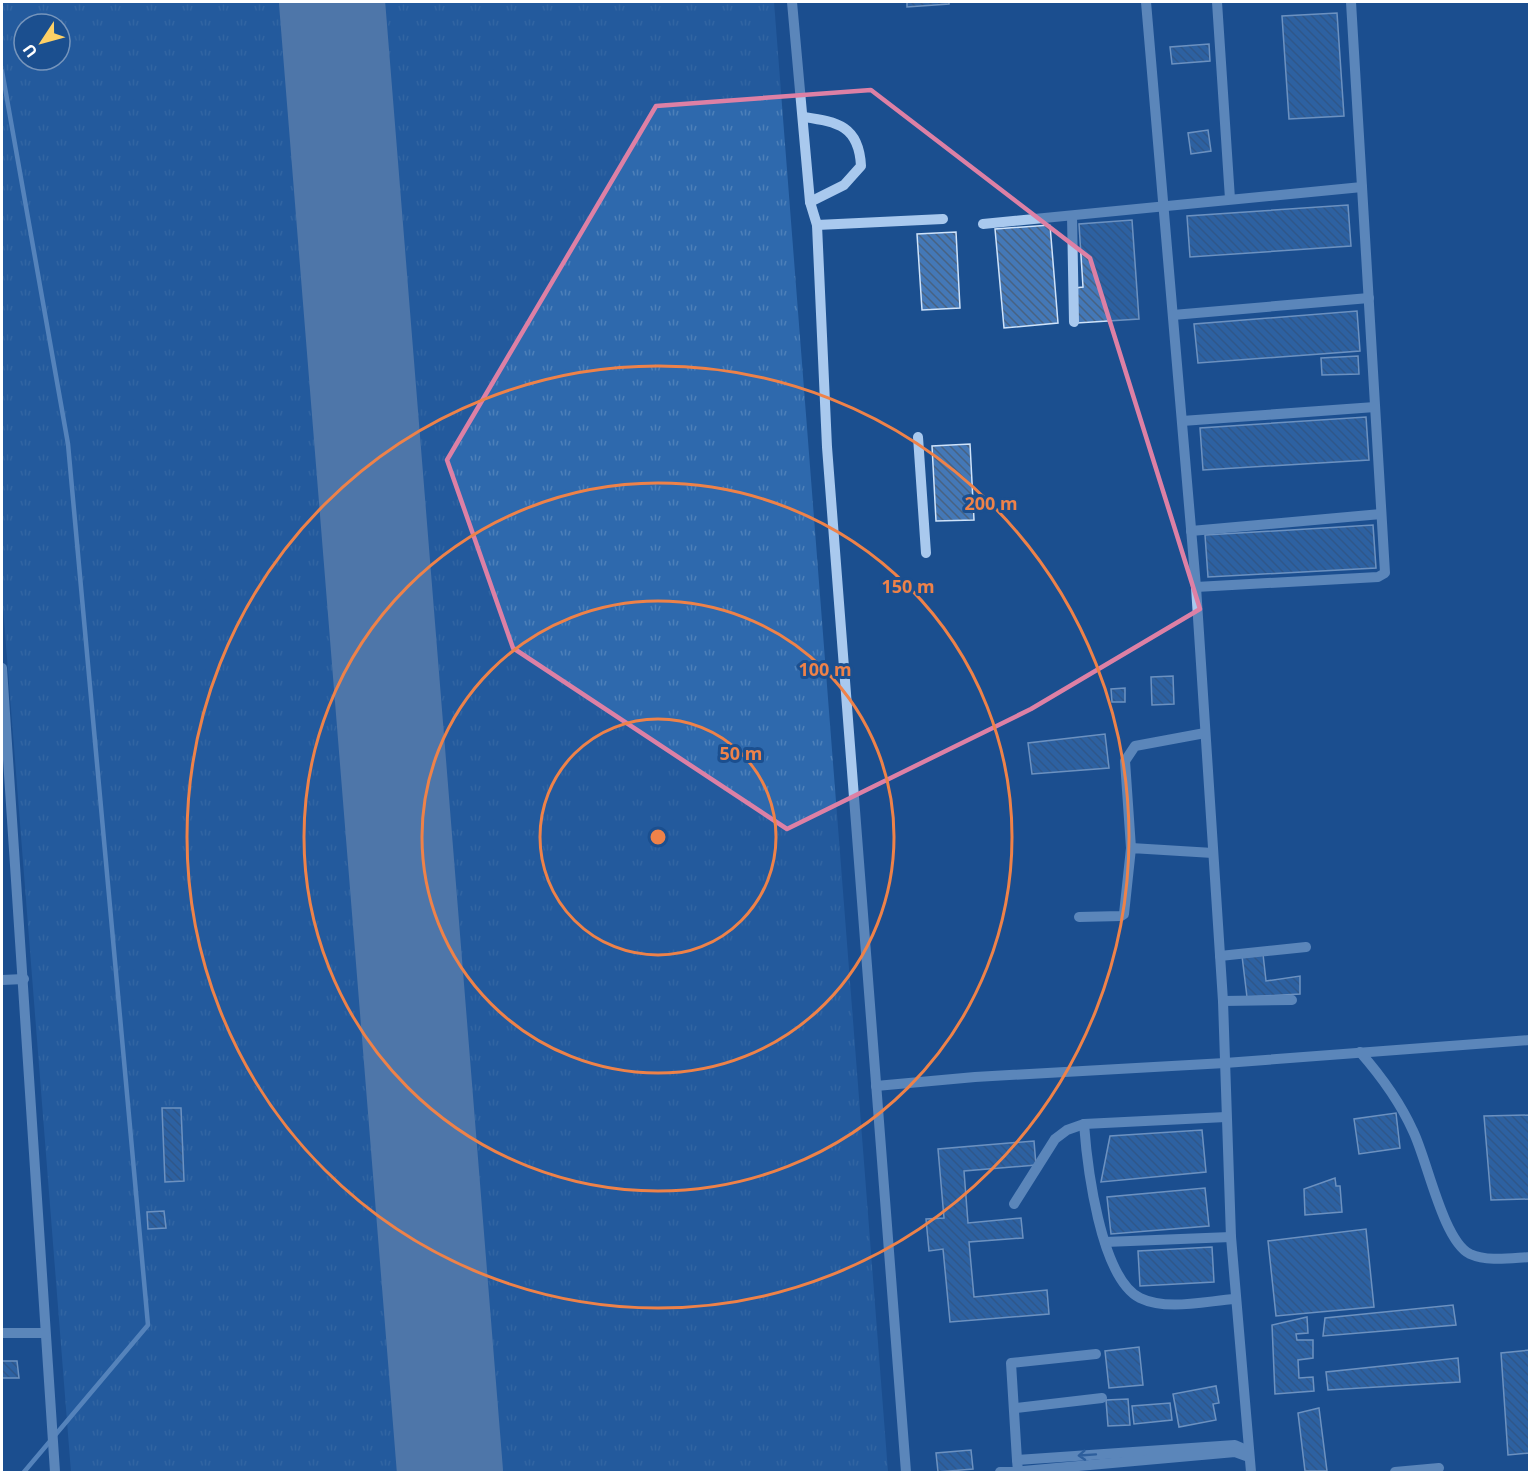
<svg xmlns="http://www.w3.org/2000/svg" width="1531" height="1474" viewBox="0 0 1531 1474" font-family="'Noto Sans',sans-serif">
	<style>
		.grass { fill: url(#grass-tufts); fill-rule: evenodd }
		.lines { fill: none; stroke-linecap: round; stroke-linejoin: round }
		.stream { stroke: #9cc4f0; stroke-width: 4.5 }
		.runway { stroke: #8da7c7; stroke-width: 106 }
		.building { fill: url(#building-back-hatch); stroke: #cfe3fa; stroke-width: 1.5 }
		.minor { stroke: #a9c9ee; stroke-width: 10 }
		.oneway { stroke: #4674ac }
		.marked { fill: none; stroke: #dd80a5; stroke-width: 4.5; stroke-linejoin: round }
		.ring { fill: none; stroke: #ee8249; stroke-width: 3 }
		.centre { fill: #ee8249; stroke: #1b4f8f; stroke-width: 3 }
		.ring-label { font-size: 18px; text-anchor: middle; font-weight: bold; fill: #ee8249; stroke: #1b4f8f; stroke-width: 6; stroke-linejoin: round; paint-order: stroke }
	</style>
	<defs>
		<pattern id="grass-tufts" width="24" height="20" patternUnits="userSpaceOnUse" patternTransform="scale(1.5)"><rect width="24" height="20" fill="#2e69ad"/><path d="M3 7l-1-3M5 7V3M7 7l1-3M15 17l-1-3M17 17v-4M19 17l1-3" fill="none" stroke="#4d80b9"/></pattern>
		<pattern id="building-back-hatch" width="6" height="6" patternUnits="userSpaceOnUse" patternTransform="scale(1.5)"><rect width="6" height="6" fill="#4478b7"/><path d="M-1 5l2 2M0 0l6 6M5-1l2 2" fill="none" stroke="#486282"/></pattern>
	</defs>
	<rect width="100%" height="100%" fill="#1b4f8f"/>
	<path class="grass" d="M2 2H774L888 1472H71L2 594ZM24 24H60V60H24Z"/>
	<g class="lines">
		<polyline class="stream" points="2,71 68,444 148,1325 24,1472"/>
		<polyline class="runway" points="332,2 450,1472"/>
	</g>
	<g class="building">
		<polygon points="907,2 949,2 949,4 907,7"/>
		<polygon points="1337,13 1344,116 1289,119 1282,16"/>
		<polygon points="1209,44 1210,61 1172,64 1170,47"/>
		<polygon points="1208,130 1211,151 1191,154 1188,133"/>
		<polygon points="1348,205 1351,246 1190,257 1187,216"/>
		<polygon points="1132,220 1139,319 1077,323 1075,288 1083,287 1079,224"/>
		<polygon points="1050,225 1058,323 1004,328 995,229"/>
		<polygon points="956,232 960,308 922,310 917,234"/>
		<polygon points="1357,311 1360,351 1198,363 1194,324"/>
		<polygon points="1358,356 1359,374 1322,375 1321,358"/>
		<polygon points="1366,417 1369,460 1203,470 1200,428"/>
		<polygon points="970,444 974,520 936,521 932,446"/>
		<polygon points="1373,525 1376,568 1208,577 1205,535"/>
		<polygon points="1173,676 1174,704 1152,705 1151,677"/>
		<polygon points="1125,688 1125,702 1112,702 1111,689"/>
		<polygon points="1105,734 1109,768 1032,774 1028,743"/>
		<polygon points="1263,954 1266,981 1300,976 1300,994 1247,997 1242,956"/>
		<polygon points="162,1108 181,1108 184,1181 165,1182"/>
		<polygon points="1396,1113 1400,1148 1359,1154 1354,1119"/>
		<polygon points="1530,1115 1530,1199 1491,1200 1484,1116"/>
		<polygon points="1202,1130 1206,1172 1101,1182 1110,1136"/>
		<polygon points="1034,1141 1036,1165 964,1171 968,1223 1021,1218 1023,1238 969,1242 974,1297 1047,1290 1049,1314 950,1322 943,1249 929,1251 926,1219 944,1218 938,1149"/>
		<polygon points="1335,1178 1336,1186 1340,1186 1342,1212 1305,1215 1304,1189"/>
		<polygon points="1205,1188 1209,1226 1111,1234 1107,1197"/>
		<polygon points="164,1211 166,1228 148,1229 147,1212"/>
		<polygon points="1366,1229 1374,1307 1276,1316 1268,1241"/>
		<polygon points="1212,1247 1214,1282 1140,1286 1138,1251"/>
		<polygon points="1453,1305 1456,1325 1323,1336 1325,1318"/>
		<polygon points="1307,1317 1308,1333 1296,1334 1297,1340 1313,1340 1313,1358 1298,1360 1299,1378 1313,1377 1314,1391 1275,1394 1272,1325"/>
		<polygon points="1139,1347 1143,1385 1109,1388 1105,1351"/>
		<polygon points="1530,1350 1530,1453 1508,1455 1501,1353"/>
		<polygon points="1458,1358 1460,1382 1328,1390 1326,1372"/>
		<polygon points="2,1361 17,1361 19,1378 2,1378"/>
		<polygon points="1216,1386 1219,1403 1213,1404 1216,1420 1179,1427 1173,1394"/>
		<polygon points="1128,1399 1130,1425 1108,1426 1106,1400"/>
		<polygon points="1170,1403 1172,1420 1134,1424 1132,1406"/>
		<polygon points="1319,1408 1327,1471 1305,1471 1298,1413"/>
		<polygon points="971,1450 973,1469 938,1472 936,1453"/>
	</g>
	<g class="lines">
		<g class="minor">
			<polyline points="792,2 810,202 817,225 827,447 906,1472"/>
			<polyline points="1146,2 1196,587 1223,1001 1231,1237 1251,1472"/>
			<polyline points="1217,2 1230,199"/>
			<path d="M804 117C838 122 859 126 861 166L844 185 810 202"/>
			<polyline points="1072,216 1074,322"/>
			<polyline points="983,224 1362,187"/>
			<polyline points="817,225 943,219"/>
			<polyline points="1173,315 1369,298"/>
			<polyline points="1182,421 1375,407"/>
			<polyline points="918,437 926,553"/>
			<polyline points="1191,531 1381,514"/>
			<polyline points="1196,587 1378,577 1385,573 1351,2"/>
			<polyline points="2,668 55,1472"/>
			<polyline points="1131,848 1125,761 1135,746 1205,733"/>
			<polyline points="1079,917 1121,916 1124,914 1131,848 1213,853"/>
			<polyline points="1220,956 1306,947"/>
			<polyline points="2,980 24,979"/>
			<polyline points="1223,1001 1292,1000"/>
			<path d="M1360 1052C1381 1076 1400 1102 1413 1131 1427 1159 1443 1241 1470 1254 1488 1262 1511 1258 1530 1257"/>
			<polyline points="876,1086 975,1077 1225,1063 1530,1040"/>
			<path d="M1084 1124C1087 1164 1100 1278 1140 1298 1167 1311 1206 1301 1235 1299"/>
			<polyline points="1014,1204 1055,1139 1067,1130 1084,1124 1226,1117"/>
			<polyline points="1105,1242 1231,1237"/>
			<polyline points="2,1333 45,1333"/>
			<polyline points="1016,1408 1102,1398"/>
			<polyline points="1017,1460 1011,1363 1096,1354"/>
			<polyline points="1018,1471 1017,1460 1235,1445 1249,1451"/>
			<polyline points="1023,1471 1235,1452 1246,1456"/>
			<polyline points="1000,1472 1023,1472"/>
			<polyline points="1395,1472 1439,1468"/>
		</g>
	</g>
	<defs><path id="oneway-shaft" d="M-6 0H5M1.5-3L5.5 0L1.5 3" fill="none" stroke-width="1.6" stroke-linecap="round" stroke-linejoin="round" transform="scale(1.5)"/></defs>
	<use class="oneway" href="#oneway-shaft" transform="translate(1087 1455) rotate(176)"/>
	<path d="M0 0H1531V1474H0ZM871 90 1090 258 1200 609 1031 709 787 829 513 648 447 460 656 106Z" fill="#1b4f8f" fill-opacity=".55" fill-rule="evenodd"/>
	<path class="marked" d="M871 90 1090 258 1200 609 1031 709 787 829 513 648 447 460 656 106Z"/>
	<g class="ring">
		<circle cx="658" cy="837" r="118"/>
		<circle cx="658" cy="837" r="236"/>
		<circle cx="658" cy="837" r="354"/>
		<circle cx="658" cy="837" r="471"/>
	</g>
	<circle cx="658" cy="837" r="9" class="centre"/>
	<g class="ring-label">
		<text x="991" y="510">200 m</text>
		<text x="908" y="593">150 m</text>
		<text x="825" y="676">100 m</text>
		<text x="741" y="760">50 m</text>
	</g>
	<rect width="1531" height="1474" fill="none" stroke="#ffffff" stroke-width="6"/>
	<g transform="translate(42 42) rotate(234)"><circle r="28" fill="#1b4f8f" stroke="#7695bc" stroke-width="1.5"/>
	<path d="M0-4.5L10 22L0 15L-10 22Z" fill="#ffd166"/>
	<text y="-9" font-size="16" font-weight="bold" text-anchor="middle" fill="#ffffff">U</text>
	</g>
</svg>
